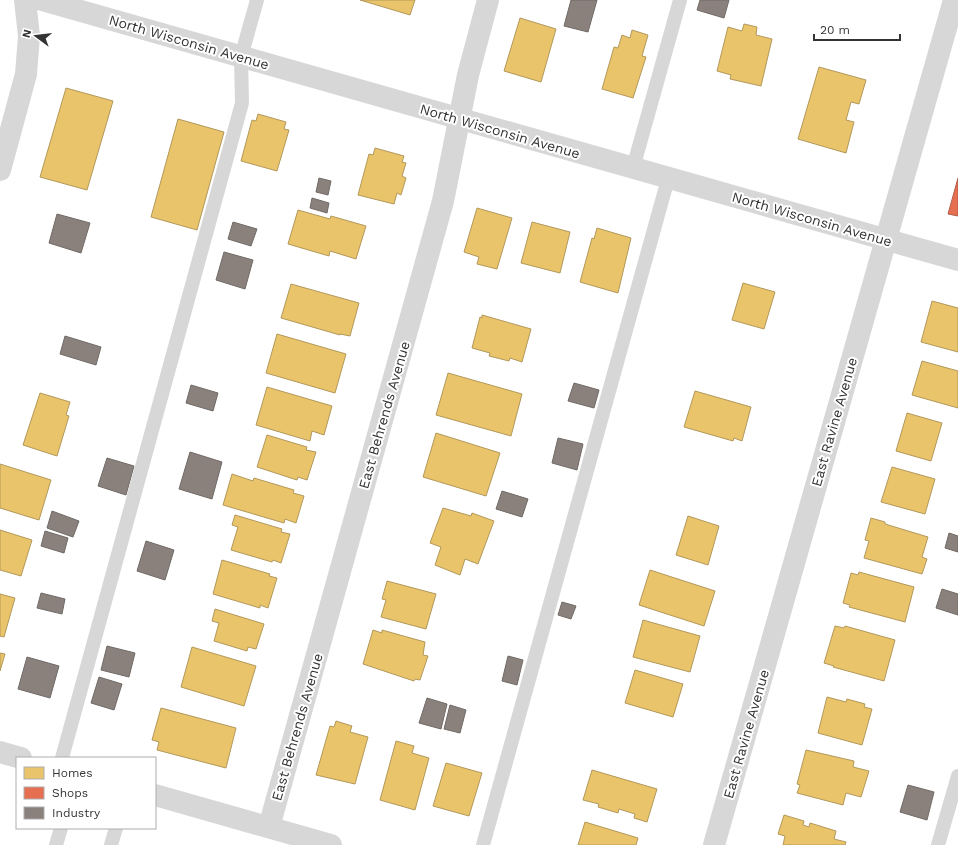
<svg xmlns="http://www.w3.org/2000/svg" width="958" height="845" viewBox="0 0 958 845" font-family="'Work Sans',sans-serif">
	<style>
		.homes { fill: #e9c46a; stroke: #b2985a }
		.shops { fill: #e76f51; stroke: #b15d48 }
		.industry { fill: #8a817c; stroke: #706a66 }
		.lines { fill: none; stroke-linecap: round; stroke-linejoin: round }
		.service { stroke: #d7d7d7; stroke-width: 14 }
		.minor { stroke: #d7d7d7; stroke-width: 22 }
		.tertiary { stroke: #d7d7d7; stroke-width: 22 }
		.labels { text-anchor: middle; stroke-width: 4; stroke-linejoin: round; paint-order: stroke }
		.street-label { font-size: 14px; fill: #333; stroke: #fff }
	</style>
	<rect width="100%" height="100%" fill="#fff"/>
	<g class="homes">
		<polygon points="360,0 415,0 410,15"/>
		<polygon points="520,18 556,29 541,82 504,71"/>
		<polygon points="744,24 757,27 756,35 772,39 761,86 730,79 731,75 717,71 728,27 742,31"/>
		<polygon points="632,30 648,35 642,56 646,57 633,98 602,89 614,47 618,48 622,35 630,38"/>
		<polygon points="819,67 866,80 859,104 851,102 846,120 854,122 846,153 798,139"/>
		<polygon points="66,88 113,101 87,190 40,177"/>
		<polygon points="258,114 286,122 284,129 289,130 277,171 241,161 252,120 256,121"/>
		<polygon points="178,119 224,132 197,230 151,217"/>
		<polygon points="375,148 404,156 402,162 406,163 402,176 406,178 401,195 397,193 394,204 358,195 369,154 373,155"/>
		<polygon points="477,208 512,218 497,269 477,264 479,257 464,252"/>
		<polygon points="298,210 330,219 331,216 366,226 356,259 330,251 329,256 288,244"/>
		<polygon points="532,222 570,232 560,273 521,263"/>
		<polygon points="597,228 631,238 618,293 580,282 592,238 594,239"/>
		<polygon points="743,283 775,292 764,329 732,320"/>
		<polygon points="291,284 359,303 350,336 340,334 340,335 281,318"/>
		<polygon points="932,301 958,308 958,352 921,342"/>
		<polygon points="482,315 531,329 522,362 510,358 509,361 489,356 490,353 472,348 480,317 482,318"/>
		<polygon points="277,334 346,354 335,393 266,373"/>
		<polygon points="922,361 958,371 958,408 912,395"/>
		<polygon points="448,373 522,394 511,436 436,415"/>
		<polygon points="267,387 332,406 324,435 312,431 310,441 256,425"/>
		<polygon points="695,391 751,407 742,441 734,438 733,441 684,427"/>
		<polygon points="40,393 70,402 66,415 69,416 57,456 23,445"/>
		<polygon points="907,413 942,423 931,461 896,451"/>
		<polygon points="436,433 500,453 486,496 423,477"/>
		<polygon points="267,435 307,447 306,450 316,452 307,480 298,477 297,480 257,467"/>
		<polygon points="0,464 51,480 39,520 0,508"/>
		<polygon points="892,467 935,479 925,514 881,502"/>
		<polygon points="232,474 253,481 254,478 294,490 293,493 304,496 296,523 285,519 284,523 223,505"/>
		<polygon points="443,508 471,516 472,513 494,521 478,564 465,559 460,575 435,565 441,547 430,543"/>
		<polygon points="235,515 282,529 281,532 290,534 281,563 273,560 272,562 231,550 238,527 232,525"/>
		<polygon points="688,516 719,526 708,565 676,555"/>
		<polygon points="871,518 885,522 885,524 928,537 922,557 927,559 922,574 864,558 869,541 865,540"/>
		<polygon points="0,530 32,540 21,576 0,570"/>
		<polygon points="222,560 270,574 269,576 277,578 268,608 260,605 260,608 213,594"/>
		<polygon points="650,570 715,591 704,626 639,605"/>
		<polygon points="859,572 914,587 905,622 849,607 850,605 843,603 851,573 858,575"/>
		<polygon points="387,581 436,594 426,629 381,617 386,600 382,599"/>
		<polygon points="0,594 15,598 4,637 0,636"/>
		<polygon points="215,609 264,624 256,649 248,647 247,651 214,641 219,623 212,621"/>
		<polygon points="643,620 700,636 690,672 633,657"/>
		<polygon points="835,626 844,628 845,626 895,640 884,681 833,667 834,666 824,663"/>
		<polygon points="373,630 382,633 382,630 425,642 423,655 428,656 420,680 415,679 414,681 363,664"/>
		<polygon points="192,647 256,666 244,706 181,687"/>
		<polygon points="0,653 5,654 0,671"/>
		<polygon points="635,670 683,684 673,717 625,703"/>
		<polygon points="827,697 846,702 847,699 865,704 864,707 872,709 862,745 818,733"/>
		<polygon points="161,708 236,728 226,768 157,750 159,742 152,740"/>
		<polygon points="336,721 352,726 350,732 368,737 355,784 316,775 330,726 334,727"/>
		<polygon points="396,741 414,746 412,753 429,758 415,810 380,800"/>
		<polygon points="806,750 854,761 853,767 869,771 861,797 846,793 843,805 797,793 800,785 797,784"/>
		<polygon points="446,763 482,773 469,816 433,806"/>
		<polygon points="592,770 657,789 647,822 634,818 635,814 619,809 618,813 598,807 599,804 583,800"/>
		<polygon points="784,815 804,821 803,825 809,827 810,823 836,831 834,839 846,842 845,845 783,845 785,836 778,834"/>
		<polygon points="585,822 638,838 636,845 578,845"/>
	</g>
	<polygon class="shops" points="958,178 958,216 948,214"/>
	<g class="industry">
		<polygon points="571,0 597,0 588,32 564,26"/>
		<polygon points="700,0 729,0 724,18 697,10"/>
		<polygon points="319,178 331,181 328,195 316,192"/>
		<polygon points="312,198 329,203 327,213 310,208"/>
		<polygon points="57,214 90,223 81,253 49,243"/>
		<polygon points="233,222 257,229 251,246 228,239"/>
		<polygon points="224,252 253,260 245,289 216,280"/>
		<polygon points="65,336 101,347 96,365 60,354"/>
		<polygon points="574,383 599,390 594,408 568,401"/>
		<polygon points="191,385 218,393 213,411 186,403"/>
		<polygon points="558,438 583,444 577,470 552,463"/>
		<polygon points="190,452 222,462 212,499 179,489"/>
		<polygon points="107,458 134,466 126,495 98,486"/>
		<polygon points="502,491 528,499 522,517 496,509"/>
		<polygon points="52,511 79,521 73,537 47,528"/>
		<polygon points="45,531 68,538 64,553 41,546"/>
		<polygon points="949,533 958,536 958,552 945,548"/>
		<polygon points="146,541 174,550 165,580 137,571"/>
		<polygon points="942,589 958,594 958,615 936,608"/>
		<polygon points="41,593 65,599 62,614 37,608"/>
		<polygon points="562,602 576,606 571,619 558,615"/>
		<polygon points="107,646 135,653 129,677 101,670"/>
		<polygon points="508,656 523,660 517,685 502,681"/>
		<polygon points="27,657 59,666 50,698 18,689"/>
		<polygon points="99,677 122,684 114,710 91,703"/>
		<polygon points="427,698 447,704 441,729 419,723"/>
		<polygon points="450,705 466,710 460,733 444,729"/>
		<polygon points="908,785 934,792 927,820 900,812"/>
	</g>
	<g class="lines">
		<g class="service">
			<polyline points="633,168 680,0"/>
			<polyline points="62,758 242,103 241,57 257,0"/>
			<polyline points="56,845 61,828"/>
			<polyline points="111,845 116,828"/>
			<polyline points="483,845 668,179"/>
			<polyline points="938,845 958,776"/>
		</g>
		<g class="minor">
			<polyline points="0,752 21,758"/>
			<polyline points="155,795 331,845"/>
			<polyline points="269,827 443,201 468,75 488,0"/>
			<polyline points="714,845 954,0"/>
		</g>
		<g class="tertiary">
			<polyline points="42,0 958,260"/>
			<polyline points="0,170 26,74 29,36 25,0"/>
		</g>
	</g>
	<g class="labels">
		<g class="street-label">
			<text transform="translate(189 42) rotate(16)" y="5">North Wisconsin Avenue</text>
			<text transform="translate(500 131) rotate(16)" y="5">North Wisconsin Avenue</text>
			<text transform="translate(812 219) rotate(16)" y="5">North Wisconsin Avenue</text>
			<text transform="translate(384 415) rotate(-74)" y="5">East Behrends Avenue</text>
			<text transform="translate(834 422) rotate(-74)" y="5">East Ravine Avenue</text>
			<text transform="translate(297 727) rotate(-74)" y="5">East Behrends Avenue</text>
			<text transform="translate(746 734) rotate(-74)" y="5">East Ravine Avenue</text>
		</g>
	</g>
	<rect x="16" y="757" width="140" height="72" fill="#ffffff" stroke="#adadad"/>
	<rect x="24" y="767" width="20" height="12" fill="#e9c46a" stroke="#adadad"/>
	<text x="52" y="777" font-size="12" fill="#333333">Homes</text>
	<rect x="24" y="787" width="20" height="12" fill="#e76f51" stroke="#adadad"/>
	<text x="52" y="797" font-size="12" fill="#333333">Shops</text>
	<rect x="24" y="807" width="20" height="12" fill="#8a817c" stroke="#adadad"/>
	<text x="52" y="817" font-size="12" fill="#333333">Industry</text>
	<g transform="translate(36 36) rotate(285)" stroke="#ffffff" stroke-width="3" paint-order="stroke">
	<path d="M0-3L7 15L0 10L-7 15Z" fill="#333333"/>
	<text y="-6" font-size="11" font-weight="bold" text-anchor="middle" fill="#333333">N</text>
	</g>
	<path d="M814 34v6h86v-6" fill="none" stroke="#333333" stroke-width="2"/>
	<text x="820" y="34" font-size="12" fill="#333333" stroke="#ffffff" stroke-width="3" paint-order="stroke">20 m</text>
</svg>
